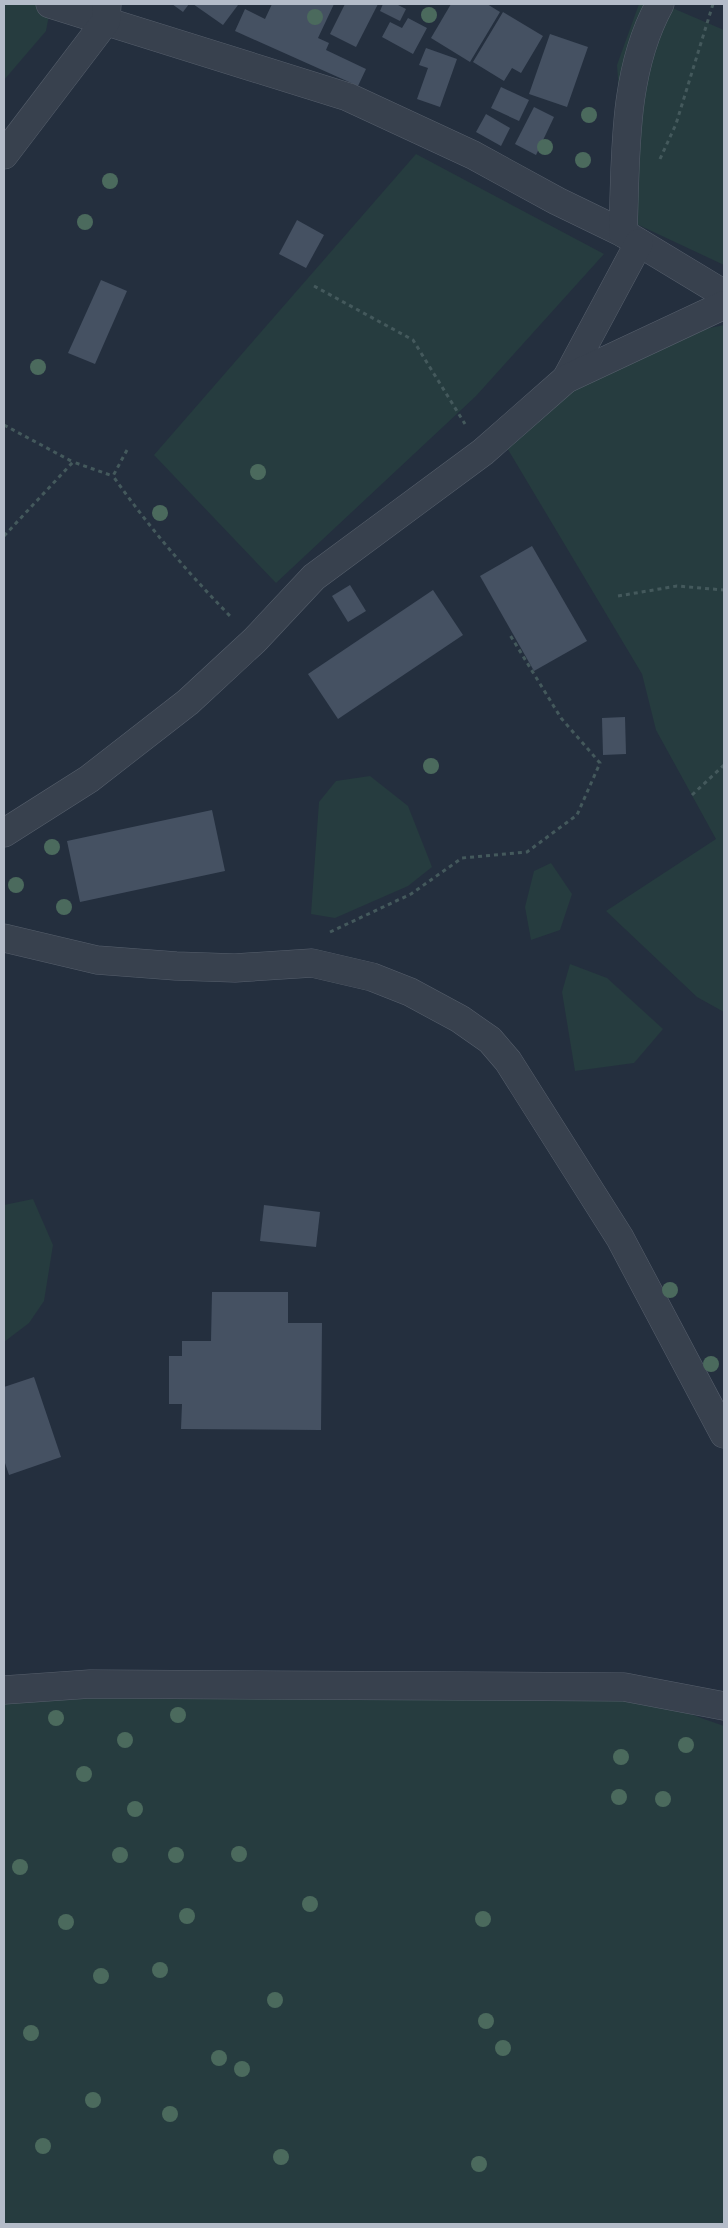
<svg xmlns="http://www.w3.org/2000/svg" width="728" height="2228" viewBox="0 0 728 2228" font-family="'PT Sans Narrow',sans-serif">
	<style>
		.green { fill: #263c3f }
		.building { fill: #455162 }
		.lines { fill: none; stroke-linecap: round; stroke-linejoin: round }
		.street-casing { stroke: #565f6c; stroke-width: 29 }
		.path { stroke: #44595c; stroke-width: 3; stroke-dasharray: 4 4; stroke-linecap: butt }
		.street { stroke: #38414e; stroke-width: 28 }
		.tree { fill: #4b6a5d }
	</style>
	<rect width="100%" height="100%" fill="#242f3e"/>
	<g class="green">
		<polygon points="4,4 41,4 50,10 46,31 4,80"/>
		<polygon points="639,4 663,4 724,30 724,265 628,220 617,65"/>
		<polygon points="416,154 604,254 476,396 276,583 154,455"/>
		<polygon points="724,325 724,1012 697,997 606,911 716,839 656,730 642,674 494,426 672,336"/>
		<polygon points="370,776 408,806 432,867 408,886 335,918 311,914 319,802 336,781"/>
		<polygon points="551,863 572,894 560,930 531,940 525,907 534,871"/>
		<polygon points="570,964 607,978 663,1029 634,1063 575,1071 562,992"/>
		<polygon points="33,1199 53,1245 44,1301 29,1323 4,1342 4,1205"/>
		<polygon points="540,1685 667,1706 724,1726 724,2224 4,2224 4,1691"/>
	</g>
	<g class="building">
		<polygon points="172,4 189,4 183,12"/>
		<polygon points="193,4 236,4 238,5 223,25"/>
		<polygon points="272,4 334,4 318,38 329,43 326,50 366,69 358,86 235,31 245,9 265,19"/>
		<polygon points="345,4 378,4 356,47 330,34"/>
		<polygon points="383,4 396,4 406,9 400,21 380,11"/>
		<polygon points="451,4 487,4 500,12 470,62 431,38"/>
		<polygon points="503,12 543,36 521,73 512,68 504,81 473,62"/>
		<polygon points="408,18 427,28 413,54 382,37 390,22 402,28"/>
		<polygon points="550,34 588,47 567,107 529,94"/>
		<polygon points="426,48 457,59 440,107 417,99 428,68 419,65"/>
		<polygon points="501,87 529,100 519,121 491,108"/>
		<polygon points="534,107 554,117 536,155 515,144"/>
		<polygon points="486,114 510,128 501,146 476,132"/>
		<polygon points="297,220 324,235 306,268 279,254"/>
		<polygon points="101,280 127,291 95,364 68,353"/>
		<polygon points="532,546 587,641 534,671 480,576"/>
		<polygon points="350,585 366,611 348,622 332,596"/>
		<polygon points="433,590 463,635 338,719 308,674"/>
		<polygon points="625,717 626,754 603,755 602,718"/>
		<polygon points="212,810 225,871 80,902 67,841"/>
		<polygon points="264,1205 320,1212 316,1247 260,1241"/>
		<polygon points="212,1292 288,1292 288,1323 322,1323 321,1430 181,1429 182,1404 169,1404 169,1356 182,1356 182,1341 211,1341"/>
		<polygon points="34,1377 61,1457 9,1475 4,1460 4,1387"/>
	</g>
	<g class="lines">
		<defs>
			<g id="street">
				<polyline points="50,4 348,97 473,155 557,201 623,233 724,294"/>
				<polyline points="4,155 106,21 107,4"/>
				<path d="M623 233C626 157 622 73 660 4"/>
				<polyline points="566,379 639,243"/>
				<polyline points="4,833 89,779 188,702 255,640 314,577 483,452 566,379 724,305"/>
				<polyline points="4,938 97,960 176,966 235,968 312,963 372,977 410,992 460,1019 490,1040 508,1061 620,1238 724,1434"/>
				<polyline points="4,1690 90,1684 624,1687 724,1706"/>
			</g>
		</defs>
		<use href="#street" class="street-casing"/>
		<g class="path">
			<polyline points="660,159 676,124 713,4"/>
			<polyline points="314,286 413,340 465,424"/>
			<polyline points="4,425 73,462"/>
			<path d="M127 450 113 476C149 527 187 572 231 617"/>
			<polyline points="4,536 73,462 113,476"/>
			<polyline points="618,596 677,586 724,590"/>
			<polyline points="692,795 724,765"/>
			<polyline points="330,932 411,894 462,858 527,852 577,815 600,763 561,718 510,635"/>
		</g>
		<use href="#street" class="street"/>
	</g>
	<g class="tree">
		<circle cx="429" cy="15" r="8"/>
		<circle cx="315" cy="17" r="8"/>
		<circle cx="589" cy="115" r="8"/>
		<circle cx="545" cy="147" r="8"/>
		<circle cx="583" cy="160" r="8"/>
		<circle cx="110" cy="181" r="8"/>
		<circle cx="85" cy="222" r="8"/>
		<circle cx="38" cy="367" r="8"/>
		<circle cx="258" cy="472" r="8"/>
		<circle cx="160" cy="513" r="8"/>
		<circle cx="431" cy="766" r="8"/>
		<circle cx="52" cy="847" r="8"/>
		<circle cx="16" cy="885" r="8"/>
		<circle cx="64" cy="907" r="8"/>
		<circle cx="670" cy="1290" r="8"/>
		<circle cx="711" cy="1364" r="8"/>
		<circle cx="178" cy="1715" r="8"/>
		<circle cx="56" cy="1718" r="8"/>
		<circle cx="125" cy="1740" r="8"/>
		<circle cx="686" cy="1745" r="8"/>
		<circle cx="621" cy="1757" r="8"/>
		<circle cx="84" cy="1774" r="8"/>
		<circle cx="619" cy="1797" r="8"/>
		<circle cx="663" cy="1799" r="8"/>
		<circle cx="135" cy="1809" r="8"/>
		<circle cx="239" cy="1854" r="8"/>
		<circle cx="120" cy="1855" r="8"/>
		<circle cx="176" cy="1855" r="8"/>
		<circle cx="20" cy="1867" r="8"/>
		<circle cx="310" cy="1904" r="8"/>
		<circle cx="187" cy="1916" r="8"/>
		<circle cx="483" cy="1919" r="8"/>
		<circle cx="66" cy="1922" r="8"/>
		<circle cx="160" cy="1970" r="8"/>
		<circle cx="101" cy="1976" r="8"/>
		<circle cx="275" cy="2000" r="8"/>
		<circle cx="486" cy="2021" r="8"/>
		<circle cx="31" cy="2033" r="8"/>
		<circle cx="503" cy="2048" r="8"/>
		<circle cx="219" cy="2058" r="8"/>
		<circle cx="242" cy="2069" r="8"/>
		<circle cx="93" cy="2100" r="8"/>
		<circle cx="170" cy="2114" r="8"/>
		<circle cx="43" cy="2146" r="8"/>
		<circle cx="281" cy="2157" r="8"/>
		<circle cx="479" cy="2164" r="8"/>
	</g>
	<rect width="728" height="2228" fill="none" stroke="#b4bcc9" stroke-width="10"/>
</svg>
